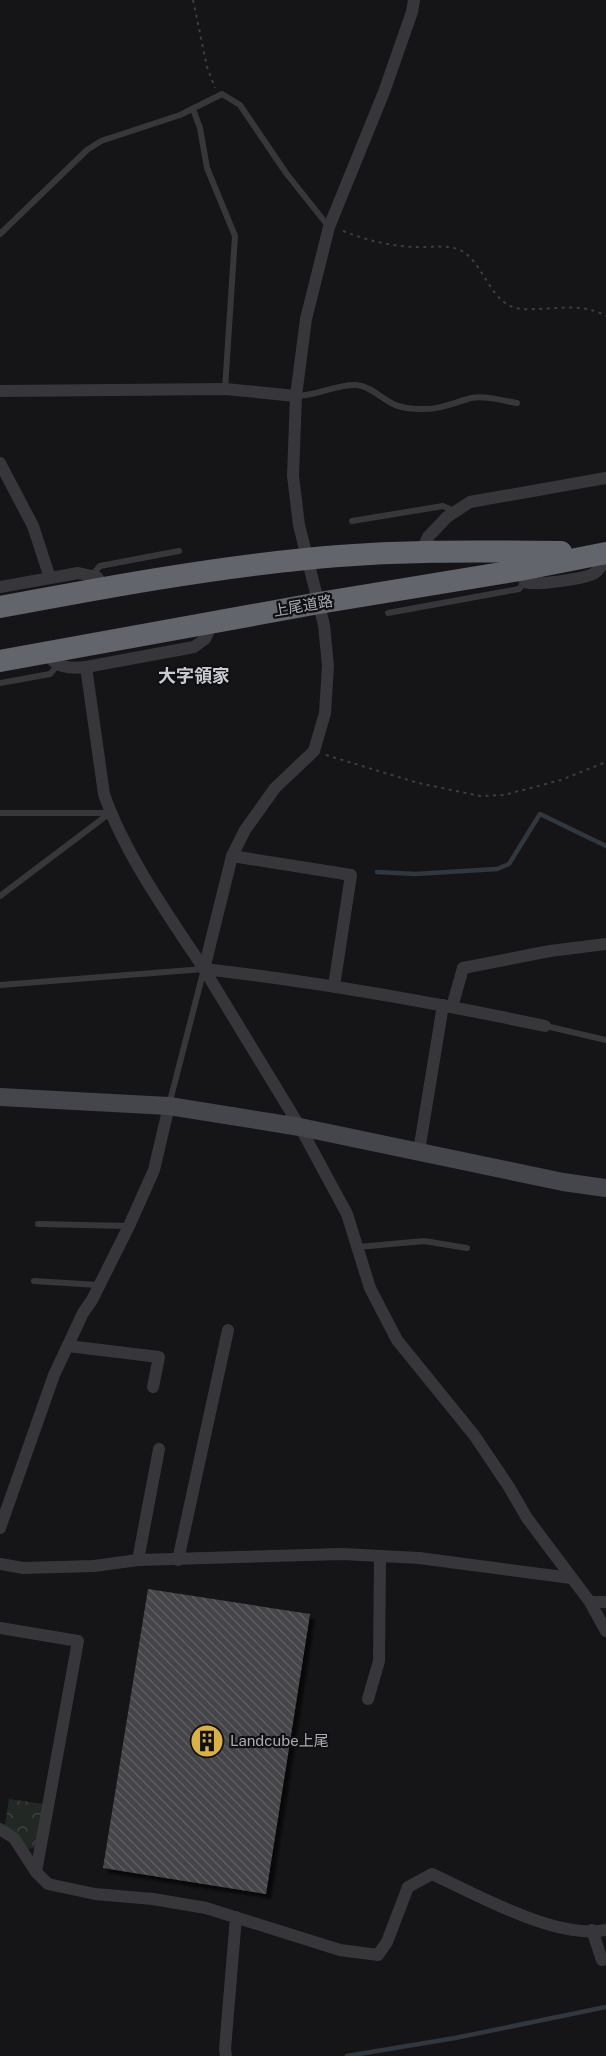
<svg xmlns="http://www.w3.org/2000/svg" width="606" height="2056" viewBox="0 0 606 2056" font-family="'Public Sans','Noto Sans JP',sans-serif">
	<style>
		.park { fill: url(#park-crowns) }
		.lines { fill: none; stroke-linecap: round; stroke-linejoin: round }
		.stream { stroke: #30373e; stroke-width: 4.5 }
		.building { fill: url(#building-back-hatch); filter: url(#shadow) }
		.path { stroke: #3d3e42; stroke-width: 2; stroke-dasharray: 3 4.5; stroke-linecap: butt }
		.lane { stroke: #37373b; stroke-width: 6 }
		.street { stroke: #37373b; stroke-width: 12 }
		.secondary { stroke: #45464b; stroke-width: 18 }
		.highway { stroke: #63656c; stroke-width: 22 }
		.labels { text-anchor: middle; stroke-width: 4.5; stroke-linejoin: round; paint-order: stroke }
		.street-label { font-size: 15px; fill: #a9acb5; stroke: #101012 }
		.poi-label { font-size: 15px; fill: #a9acb5; stroke: #101012; text-anchor: start }
		.quarter-label { font-size: 18px; font-weight: bold; fill: #c9cbd2; stroke: #101012 }
	</style>
	<defs>
		<pattern id="park-crowns" width="20" height="18" patternUnits="userSpaceOnUse" patternTransform="scale(1.5)"><rect width="20" height="18" fill="#222823"/><path d="M2 6a3 3 0 1 1 6 0M12 15a3 3 0 1 1 6 0" fill="none" stroke="#3f4441"/></pattern>
		<pattern id="building-back-hatch" width="6" height="6" patternUnits="userSpaceOnUse" patternTransform="scale(1.5)"><rect width="6" height="6" fill="#444549"/><path d="M-1 5l2 2M0 0l6 6M5-1l2 2" fill="none" stroke="#5c5d61"/></pattern>
		<filter id="shadow"><feDropShadow dx="5" dy="5" stdDeviation="1.5" flood-color="#0009"/></filter>
	</defs>
	<rect width="100%" height="100%" fill="#151517"/>
	<polygon class="park" points="9,1799 43,1804 36,1848 27,1849 5,1825"/>
	<g class="lines">
		<g class="stream">
			<polyline points="377,872 415,874 497,869 509,864 540,814 606,846"/>
			<polyline points="347,2056 455,2038 606,2007"/>
		</g>
	</g>
	<polygon class="building" points="148,1589 310,1614 266,1894 103,1868"/>
	<g class="lines">
		<g class="path">
			<polyline points="193,0 207,67 215,88"/>
			<path d="M343 231C366 240 389 246 414 247 429 248 446 244 460 250 483 261 489 301 516 308 523 310 532 309 539 309 563 308 585 304 606 316"/>
			<polyline points="326,755 418,783 480,796 504,795 561,780 606,762"/>
		</g>
		<g class="lane">
			<polyline points="193,109 200,128 207,168 235,236 225,389"/>
			<polyline points="0,234 87,150 101,141 180,115 222,94 240,105 286,173 329,227"/>
			<path d="M297 396C317 396 336 384 356 385 370 386 381 398 393 404 401 408 412 409 421 409 438 410 454 403 471 398 485 395 503 401 517 403"/>
			<polyline points="352,521 443,506 454,511"/>
			<polyline points="92,575 100,566 179,551"/>
			<polyline points="388,613 519,589 525,582"/>
			<polyline points="0,683 50,674 58,665"/>
			<polyline points="0,813 110,813"/>
			<polyline points="0,896 110,813"/>
			<polyline points="0,985 204,969 169,1105"/>
			<polyline points="546,1026 606,1040"/>
			<polyline points="38,1224 129,1226"/>
			<polyline points="358,1247 424,1241 467,1248"/>
			<polyline points="34,1281 98,1285"/>
		</g>
		<g class="street">
			<polyline points="414,0 412,12 384,92 329,227 306,319 296,396 293,476 299,525 324,625 328,666 325,713 314,751 275,788 245,830 232,856 204,969 300,1127 347,1214 370,1288 397,1340 474,1435 509,1487 527,1518 590,1602 606,1631"/>
			<polyline points="0,391 225,389 296,396"/>
			<polyline points="0,463 33,526 50,578"/>
			<polyline points="421,552 428,537 447,517 470,502 606,478"/>
			<path d="M520 570 525 582C537 586 581 579 593 574 599 571 602 565 606 559"/>
			<polyline points="0,587 78,573 97,577 105,588"/>
			<path d="M46 652C55 668 70 669 86 667L194 647 205 639 213 622"/>
			<path d="M86 667 104 794C124 853 169 916 204 969 318 982 432 1002 545 1026"/>
			<polyline points="232,856 351,875 334,986"/>
			<polyline points="452,1007 463,968 550,951 606,944"/>
			<polyline points="419,1151 443,1005"/>
			<polyline points="68,1346 159,1357 153,1387"/>
			<polyline points="0,1528 54,1375 83,1313 92,1300 129,1226 154,1170 169,1106"/>
			<polyline points="138,1560 159,1449"/>
			<polyline points="178,1560 228,1330"/>
			<polyline points="0,1564 23,1568 94,1566 138,1560 342,1554 419,1558 571,1578"/>
			<polyline points="590,1602 606,1602"/>
			<polyline points="0,1628 78,1641 36,1872"/>
			<polyline points="368,1699 379,1661 380,1556"/>
			<path d="M0 1829 14 1838 36 1872 48 1884 95 1894 153 1899 206 1908 340 1950 378 1955 387 1942 408 1887 432 1874C478 1895 556 1940 606 1930"/>
			<polyline points="592,1930 602,1960 606,1959"/>
			<polyline points="226,2056 225,2049 236,1917"/>
		</g>
		<polyline class="secondary" points="0,1097 169,1106 300,1127 563,1182 606,1188"/>
		<g class="highway">
			<path d="M0 607C102 588 204 569 306 559 391 550 476 551 561 552"/>
			<polyline points="0,661 319,603 520,570 606,553"/>
		</g>
	</g>
	<defs>
		<symbol id="building-disc" viewBox="-11 -11 22 22"><circle r="9.5" fill="#dab049" stroke="#101012"/><path d="M-4-6H4V6H1V3H-1V6H-4ZM-2.5-4.3h1.7v1.8h-1.7ZM.8-4.3h1.7v1.8H.8ZM-2.5-1h1.7V.8h-1.7ZM.8-1h1.7V.8H.8Z" fill="#111"/></symbol>
	</defs>
	<g fill-rule="evenodd">
		<use href="#building-disc" x="188" y="1722" width="38" height="38"/>
	</g>
	<g class="labels">
		<g class="street-label">
			<text transform="translate(303 606) rotate(-10)" y="5">上尾道路</text>
		</g>
		<g class="poi-label">
			<text x="230" y="1746">Landcube上尾</text>
		</g>
		<g class="quarter-label">
			<text x="194" y="682">大字領家</text>
		</g>
	</g>
</svg>
